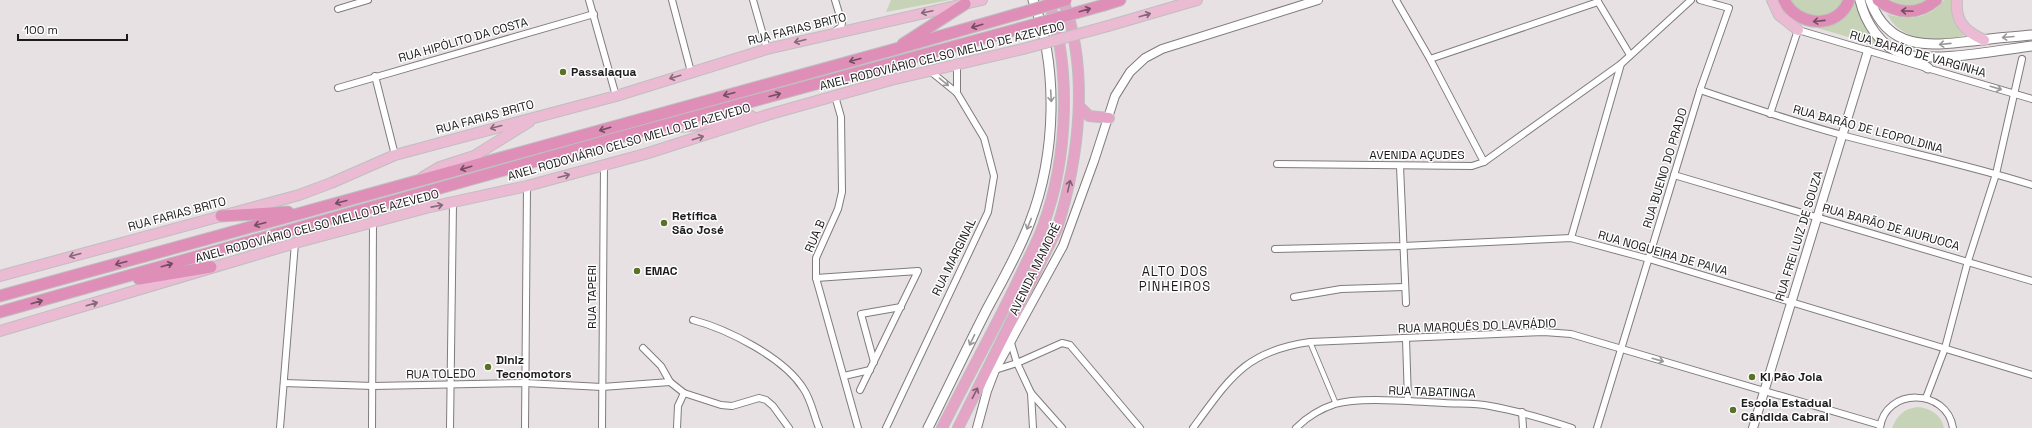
<svg xmlns="http://www.w3.org/2000/svg" width="2032" height="428" viewBox="0 0 2032 428" font-family="'Space Grotesk',sans-serif">
	<style>
		.green { fill: #c7d3b6 }
		.lines { fill: none; stroke-linecap: round; stroke-linejoin: round }
		.pedestrian-casing { stroke: #817b7e; stroke-width: 6 }
		.minor-casing { stroke: #817b7e; stroke-width: 8 }
		.tertiary-casing { stroke: #817b7e; stroke-width: 10 }
		.secondary-casing { stroke: #817b7e; stroke-width: 11 }
		.primary-casing { stroke: #bfbfbf; stroke-width: 12 }
		.trunk-casing { stroke: #bfbfbf; stroke-width: 12 }
		.motorway-casing { stroke: #bfbfbf; stroke-width: 13 }
		.pedestrian { stroke: #fff; stroke-width: 4.5 }
		.minor { stroke: #fff; stroke-width: 6 }
		.tertiary { stroke: #fff; stroke-width: 8 }
		.secondary { stroke: #fff; stroke-width: 9 }
		.primary { stroke: #ebbbd4; stroke-width: 10 }
		.trunk { stroke: #e4a4c6; stroke-width: 10 }
		.motorway { stroke: #de8eb7; stroke-width: 11 }
		.primary-bridge-casing { stroke: #bfbfbf; stroke-width: 12; stroke-linecap: butt }
		.motorway-bridge-casing { stroke: #bfbfbf; stroke-width: 13; stroke-linecap: butt }
		.primary-bridge { stroke: #ebbbd4; stroke-width: 10 }
		.motorway-bridge { stroke: #de8eb7; stroke-width: 11 }
		.oneway { stroke: #734e61 }
		.oneway2 { stroke: #846a78 }
		.oneway3 { stroke: #999898 }
		.oneway4 { stroke: #805f70 }
		.poi-dot { fill: #597225; stroke: #fff; stroke-width: 1.5 }
		.labels { text-anchor: middle; stroke-width: 3; stroke-linejoin: round; paint-order: stroke }
		.street-label { font-size: 12px; fill: #1c1a1b; stroke: #fff }
		.poi-label { font-size: 12px; font-weight: bold; fill: #1c1a1b; stroke: #fff; text-anchor: start }
		.neighbourhood-label { font-size: 13px; letter-spacing: 1px; fill: #1c1a1b; stroke: #fff }
	</style>
	<rect width="100%" height="100%" fill="#e7e1e3"/>
	<g class="green">
		<polygon points="891,0 950,0 886,12"/>
		<path d="M1791 0H1847C1844 3 1842 8 1839 10 1824 23 1801 15 1791 0Z"/>
		<path d="M1891 0H1926C1914 7 1902 9 1891 0Z"/>
		<path d="M1944 0H1953L1958 26 1965 35C1939 44 1901 42 1887 14 1907 21 1930 19 1944 0Z"/>
		<path d="M1855 2C1861 22 1871 35 1886 48L1814 27C1831 26 1847 16 1855 2Z"/>
		<path d="M1917 407C1930 408 1941 414 1944 428H1892C1897 415 1904 409 1917 407Z"/>
	</g>
	<g class="lines">
		<defs>
			<polyline id="pedestrian" points="1310,342 1336,404"/>
			<g id="minor">
				<polyline points="589,0 616,96"/>
				<polyline points="672,0 691,72"/>
				<polyline points="753,0 767,49"/>
				<polyline points="1396,0 1430,59 1484,162"/>
				<polyline points="1597,0 1630,55"/>
				<polyline points="338,9 368,0"/>
				<polyline points="834,32 841,27 842,23 835,0"/>
				<polyline points="1430,59 1598,2"/>
				<polyline points="375,76 395,155"/>
				<polyline points="338,88 594,14"/>
				<path d="M1700 90C1747 106 1794 122 1842 135 1905 152 1969 165 2032 185"/>
				<polyline points="957,93 957,65"/>
				<polyline points="835,96 841,117 842,192 838,209 816,258 816,278 858,428"/>
				<polyline points="1770,114 1798,30 2032,99"/>
				<polyline points="1277,164 1472,166 1484,162 1621,64 1691,0"/>
				<polyline points="1400,166 1406,303"/>
				<polyline points="1674,175 2032,281"/>
				<polyline points="1571,238 1621,64"/>
				<polyline points="1275,249 1403,246 1571,238 1649,259 2032,375"/>
				<polyline points="816,278 918,271 860,390"/>
				<polyline points="1294,297 1341,289 1404,287"/>
				<path d="M693 320C727 329 783 357 803 388 811 399 814 416 819 428"/>
				<polyline points="1406,339 1408,401"/>
				<polyline points="1011,343 1017,363 1031,393 1062,428"/>
				<polyline points="643,348 661,366 670,382 684,393 721,405 732,406 759,398 766,400 773,406 789,428"/>
				<polyline points="874,362 861,314 901,307"/>
				<polyline points="995,370 1017,363 1062,343 1070,345 1140,428"/>
				<polyline points="844,376 870,370"/>
				<polyline points="284,383 373,386 525,383 602,387 670,382"/>
				<polyline points="1031,393 1033,428"/>
				<polyline points="1926,398 1945,348 1968,261 1996,174 2022,59"/>
				<polyline points="1522,412 1523,428"/>
				<polyline points="280,428 295,243"/>
				<polyline points="372,428 373,222"/>
				<polyline points="450,428 453,203"/>
				<polyline points="525,428 527,186"/>
				<polyline points="602,428 604,165"/>
				<polyline points="677,428 678,406 684,393"/>
				<polyline points="886,428 988,212 994,176 984,138 957,93 930,71"/>
				<path d="M1193 428C1230 378 1245 351 1310 342L1544 332 1571 334 1880 425"/>
				<path d="M1296 428C1307 417 1320 409 1335 404 1361 396 1416 402 1444 403 1459 404 1475 403 1490 406 1518 411 1545 419 1572 428"/>
				<polyline points="1597,428 1700,90 1729,8 1700,0"/>
				<path d="M1880 428C1885 387 1947 388 1953 428"/>
			</g>
			<g id="tertiary">
				<polyline points="977,428 987,391 995,370 1063,246 1094,161 1115,96 1130,72 1145,58 1162,49 1318,0"/>
				<polyline points="1753,428 1868,51"/>
			</g>
			<g id="secondary">
				<path d="M1860 0C1865 22 1881 48 1904 54 1935 63 1999 50 2032 46"/>
				<path d="M1870 0C1888 51 1929 46 1973 41 1993 38 2012 37 2032 35"/>
				<polyline points="1910,56 1928,68"/>
				<path d="M928 428C948 388 967 348 987 309 1002 281 1019 252 1030 222 1056 155 1059 67 1033 0"/>
			</g>
			<g id="primary">
				<polyline points="1772,0 1779,15 1798,30"/>
				<path d="M1957 0C1955 22 1965 31 1984 40"/>
				<polyline points="1108,26 1197,0"/>
				<path d="M660 128C691 129 720 119 751 116"/>
				<polyline points="423,177 440,167 474,156 529,122"/>
				<polyline points="0,276 299,195 331,183 395,155 616,96 767,49 982,0"/>
				<polyline points="0,331 295,243 426,208 527,186 645,154 767,115 891,80 1023,49"/>
			</g>
			<g id="trunk">
				<polyline points="1079,106 1089,116 1109,118"/>
				<path d="M942 428C968 376 997 325 1022 272 1029 257 1038 241 1043 226 1068 159 1072 67 1048 0"/>
				<path d="M958 428 1057 229C1079 158 1090 71 1063 0"/>
			</g>
			<g id="motorway">
				<path d="M1784 0C1797 27 1838 30 1849 0"/>
				<path d="M1878 0C1897 14 1918 16 1936 0"/>
				<polyline points="1104,5 1120,0"/>
				<polyline points="903,44 965,4"/>
				<polyline points="221,216 288,212"/>
				<polyline points="139,279 211,267"/>
				<polyline points="0,296 892,50 1014,15"/>
				<polyline points="0,312 617,138 1018,29"/>
			</g>
		</defs>
		<use href="#pedestrian" class="pedestrian-casing"/>
		<use href="#minor" class="minor-casing"/>
		<use href="#tertiary" class="tertiary-casing"/>
		<use href="#secondary" class="secondary-casing"/>
		<use href="#primary" class="primary-casing"/>
		<use href="#trunk" class="trunk-casing"/>
		<use href="#motorway" class="motorway-casing"/>
		<use href="#pedestrian" class="pedestrian"/>
		<use href="#minor" class="minor"/>
		<use href="#tertiary" class="tertiary"/>
		<use href="#secondary" class="secondary"/>
		<use href="#primary" class="primary"/>
		<use href="#trunk" class="trunk"/>
		<use href="#motorway" class="motorway"/>
		<defs>
			<polyline id="primary-bridge" points="1023,49 1108,26"/>
			<g id="motorway-bridge">
				<polyline points="1014,15 1066,0"/>
				<polyline points="1018,29 1104,5"/>
			</g>
		</defs>
		<use href="#primary-bridge" class="primary-bridge-casing"/>
		<use href="#motorway-bridge" class="motorway-bridge-casing"/>
		<use href="#primary-bridge" class="primary-bridge"/>
		<use href="#motorway-bridge" class="motorway-bridge"/>
	</g>
	<defs><path id="oneway-shaft" d="M-6 0H5M1.5-3L5.5 0L1.5 3" fill="none" stroke-width="1.6" stroke-linecap="round" stroke-linejoin="round"/></defs>
	<g class="oneway">
		<use href="#oneway-shaft" transform="translate(1085 10) rotate(-16)"/>
		<use href="#oneway-shaft" transform="translate(1907 11) rotate(-177)"/>
		<use href="#oneway-shaft" transform="translate(1819 21) rotate(174)"/>
		<use href="#oneway-shaft" transform="translate(977 26) rotate(164)"/>
		<use href="#oneway-shaft" transform="translate(855 60) rotate(165)"/>
		<use href="#oneway-shaft" transform="translate(729 94) rotate(165)"/>
		<use href="#oneway-shaft" transform="translate(775 95) rotate(-15)"/>
		<use href="#oneway-shaft" transform="translate(605 129) rotate(164)"/>
		<use href="#oneway-shaft" transform="translate(466 168) rotate(164)"/>
		<use href="#oneway-shaft" transform="translate(341 202) rotate(165)"/>
		<use href="#oneway-shaft" transform="translate(260 224) rotate(165)"/>
		<use href="#oneway-shaft" transform="translate(121 263) rotate(165)"/>
		<use href="#oneway-shaft" transform="translate(167 265) rotate(-16)"/>
		<use href="#oneway-shaft" transform="translate(37 302) rotate(-16)"/>
	</g>
	<g class="oneway2">
		<use href="#oneway-shaft" transform="translate(927 12) rotate(168)"/>
		<use href="#oneway-shaft" transform="translate(1145 15) rotate(-16)"/>
		<use href="#oneway-shaft" transform="translate(800 41) rotate(166)"/>
		<use href="#oneway-shaft" transform="translate(675 77) rotate(163)"/>
		<use href="#oneway-shaft" transform="translate(496 127) rotate(165)"/>
		<use href="#oneway-shaft" transform="translate(698 138) rotate(-18)"/>
		<use href="#oneway-shaft" transform="translate(564 176) rotate(-15)"/>
		<use href="#oneway-shaft" transform="translate(437 206) rotate(-11)"/>
		<use href="#oneway-shaft" transform="translate(75 255) rotate(165)"/>
		<use href="#oneway-shaft" transform="translate(92 304) rotate(-16)"/>
	</g>
	<g class="oneway3">
		<use href="#oneway-shaft" transform="translate(2008 37) rotate(175)"/>
		<use href="#oneway-shaft" transform="translate(1945 44) rotate(174)"/>
		<use href="#oneway-shaft" transform="translate(944 82) rotate(40)"/>
		<use href="#oneway-shaft" transform="translate(1996 88) rotate(16)"/>
		<use href="#oneway-shaft" transform="translate(1051 96) rotate(87)"/>
		<use href="#oneway-shaft" transform="translate(1029 224) rotate(112)"/>
		<use href="#oneway-shaft" transform="translate(972 340) rotate(116)"/>
		<use href="#oneway-shaft" transform="translate(1658 360) rotate(16)"/>
	</g>
	<g class="oneway4">
		<use href="#oneway-shaft" transform="translate(1069 186) rotate(-77)"/>
		<use href="#oneway-shaft" transform="translate(975 393) rotate(-63)"/>
	</g>
	<g class="poi-dot">
		<circle cx="563" cy="72" r="4"/>
		<circle cx="664" cy="223" r="4"/>
		<circle cx="637" cy="271" r="4"/>
		<circle cx="488" cy="367" r="4"/>
		<circle cx="1752" cy="377" r="4"/>
		<circle cx="1733" cy="410" r="4"/>
	</g>
	<g class="labels">
		<g class="street-label">
			<text transform="translate(797 29) rotate(-14)" y="4">RUA FARIAS BRITO</text>
			<text transform="translate(463 40) rotate(-16)" y="4">RUA HIPÓLITO DA COSTA</text>
			<text transform="translate(1918 54) rotate(16)" y="4">RUA BARÃO DE VARGINHA</text>
			<text transform="translate(942 56) rotate(-14)" y="4">ANEL RODOVIÁRIO CELSO MELLO DE AZEVEDO</text>
			<text transform="translate(485 117) rotate(-15)" y="4">RUA FARIAS BRITO</text>
			<text transform="translate(1868 129) rotate(15)" y="4">RUA BARÃO DE LEOPOLDINA</text>
			<text transform="translate(629 142) rotate(-16)" y="4">ANEL RODOVIÁRIO CELSO MELLO DE AZEVEDO</text>
			<text x="1417" y="159">AVENIDA AÇUDES</text>
			<text transform="translate(1665 168) rotate(-73)" y="4">RUA BUENO DO PRADO</text>
			<text transform="translate(177 214) rotate(-15)" y="4">RUA FARIAS BRITO</text>
			<text transform="translate(317 226) rotate(-15)" y="4">ANEL RODOVIÁRIO CELSO MELLO DE AZEVEDO</text>
			<text transform="translate(1891 227) rotate(16)" y="4">RUA BARÃO DE AIURUOCA</text>
			<text transform="translate(815 236) rotate(-67)" y="4">RUA B</text>
			<text transform="translate(1799 236) rotate(-73)" y="4">RUA FREI LUIZ DE SOUZA</text>
			<text transform="translate(1663 253) rotate(16)" y="4">RUA NOGUEIRA DE PAIVA</text>
			<text transform="translate(954 257) rotate(-64)" y="4">RUA MARGINAL</text>
			<text transform="translate(1035 269) rotate(-64)" y="4">AVENIDA MAMORÉ</text>
			<text transform="translate(592 297) rotate(-90)" y="4">RUA TAPERI</text>
			<text transform="translate(1477 326) rotate(-2)" y="4">RUA MARQUÊS DO LAVRÁDIO</text>
			<text transform="translate(441 374) rotate(-1)" y="4">RUA TOLEDO</text>
			<text transform="translate(1432 392) rotate(2)" y="4">RUA TABATINGA</text>
		</g>
		<g class="poi-label">
			<text x="571" y="76">Passalaqua</text>
			<text x="672" y="220">Retífica<tspan x="672" dy="14">São José</tspan></text>
			<text x="645" y="275">EMAC</text>
			<text x="496" y="364">Diniz<tspan x="496" dy="14">Tecnomotors</tspan></text>
			<text x="1760" y="381">Ki Pão Joia</text>
			<text x="1741" y="407">Escola Estadual<tspan x="1741" dy="14">Cândida Cabral</tspan></text>
		</g>
		<g class="neighbourhood-label">
			<text x="1175" y="276">ALTO DOS<tspan x="1175" dy="15">PINHEIROS</tspan></text>
		</g>
	</g>
	<path d="M18 34v6h109v-6" fill="none" stroke="#1c1a1b" stroke-width="2"/>
	<text x="24" y="34" font-size="12" fill="#1c1a1b" stroke="#ffffff" stroke-width="3" paint-order="stroke">100 m</text>
</svg>
